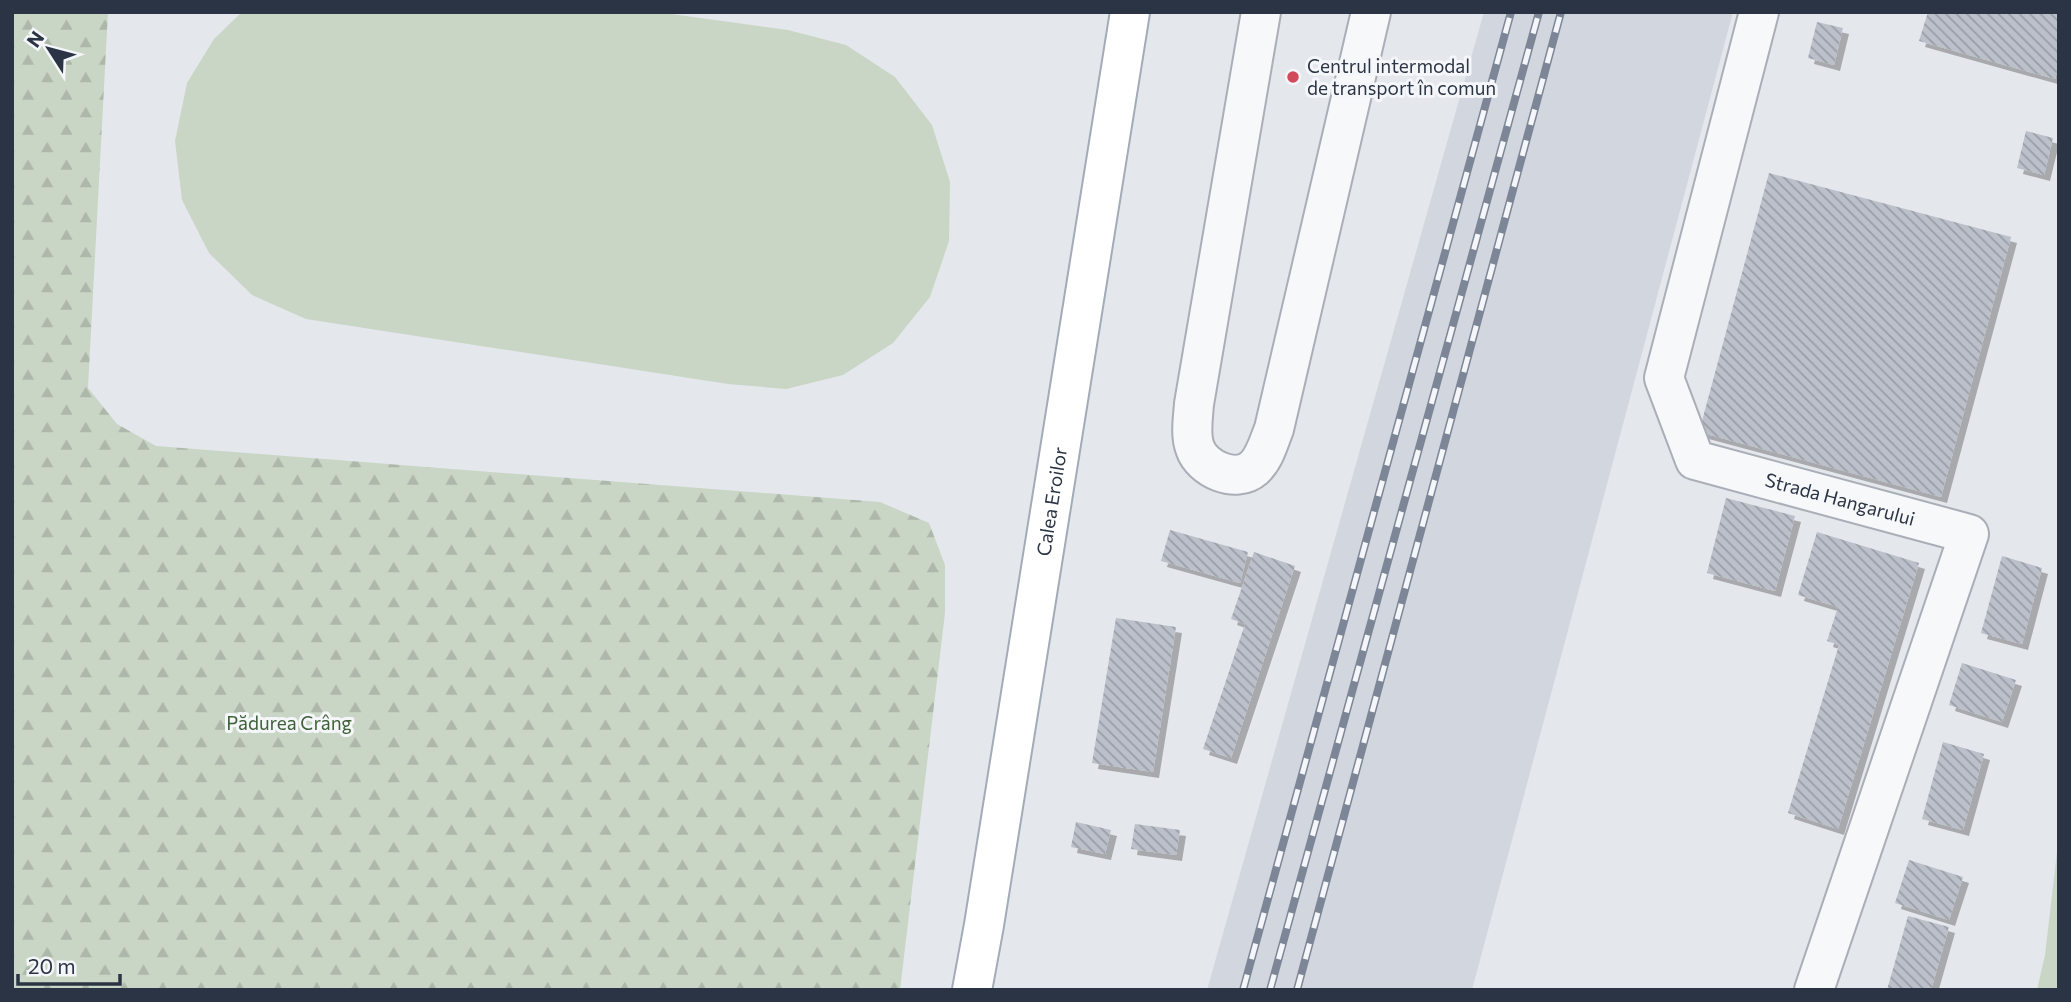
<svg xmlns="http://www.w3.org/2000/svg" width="2071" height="1002" viewBox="0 0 2071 1002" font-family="Commissioner,sans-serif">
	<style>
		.built { fill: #d2d6de }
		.green { fill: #c9d6c5 }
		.forest { fill: url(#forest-firs) }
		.building { fill: url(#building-back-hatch); filter: url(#shadow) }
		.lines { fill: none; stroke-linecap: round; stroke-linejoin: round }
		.minor-casing { stroke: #a9aeb7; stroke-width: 42 }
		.major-casing { stroke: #a3abb8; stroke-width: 42 }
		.minor { stroke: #f7f8fa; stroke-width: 38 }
		.major { stroke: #fff; stroke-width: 38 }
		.rail-casing { stroke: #7d8696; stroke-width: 8 }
		.rail { stroke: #f4f6f9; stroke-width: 5; stroke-dasharray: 16; stroke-linecap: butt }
		.poi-dot { fill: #d1495b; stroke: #f4f6f9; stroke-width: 2.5 }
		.labels { text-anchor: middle; stroke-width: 6; stroke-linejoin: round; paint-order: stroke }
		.poi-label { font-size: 19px; fill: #2b3445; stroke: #f4f6f9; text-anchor: start }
		.street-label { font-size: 19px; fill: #2b3445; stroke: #f4f6f9 }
		.park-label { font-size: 19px; fill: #3f6138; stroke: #f4f6f9 }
	</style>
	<defs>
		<pattern id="forest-firs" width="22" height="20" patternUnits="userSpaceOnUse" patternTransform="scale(1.75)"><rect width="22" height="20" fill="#c9d6c5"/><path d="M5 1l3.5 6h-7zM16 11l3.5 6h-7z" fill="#adb8ab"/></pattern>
		<pattern id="building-back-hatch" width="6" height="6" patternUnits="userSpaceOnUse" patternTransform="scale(1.75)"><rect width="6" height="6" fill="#bbc0ca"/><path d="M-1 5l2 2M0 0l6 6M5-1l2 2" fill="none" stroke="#989da6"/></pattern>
		<filter id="shadow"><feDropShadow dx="6" dy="6" stdDeviation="0" flood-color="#0004"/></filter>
	</defs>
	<rect width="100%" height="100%" fill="#e4e7ec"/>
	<polygon class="built" points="1484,12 1733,12 1472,990 1207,990"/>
	<g class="green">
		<polygon points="242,12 657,12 788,30 846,45 895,77 932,125 950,182 949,241 930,297 893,343 843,375 786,389 728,384 306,319 252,295 209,253 182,200 175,141 187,83 214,39"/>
		<polygon points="2059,835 2059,990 2037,990 2045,955"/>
	</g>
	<polygon class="forest" points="12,12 108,12 88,388 117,424 156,446 880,502 929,523 945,565 945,613 900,990 12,990"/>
	<g class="building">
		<polygon points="1928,12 2059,12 2059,64 2055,79 1919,41"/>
		<polygon points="1817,22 1843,28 1834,65 1808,58"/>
		<polygon points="2026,131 2053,138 2044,175 2017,168"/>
		<polygon points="1769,173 2011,237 1941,497 1699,432"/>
		<polygon points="1726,498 1795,516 1775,591 1707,573"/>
		<polygon points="1170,530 1248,552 1240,583 1161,561"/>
		<polygon points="1817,532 1919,563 1838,829 1788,813 1839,645 1827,641 1838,607 1798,595"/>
		<polygon points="1254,552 1295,566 1231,758 1203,749 1245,624 1231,619"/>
		<polygon points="2002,556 2042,568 2022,644 1981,633"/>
		<polygon points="1116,618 1176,627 1153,772 1092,763"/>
		<polygon points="1962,663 2016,680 2002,722 1949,705"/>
		<polygon points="1943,742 1984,754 1963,830 1922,819"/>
		<polygon points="1076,822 1111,830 1105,854 1071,847"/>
		<polygon points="1135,824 1180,830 1176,855 1131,849"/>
		<polygon points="1909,860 1963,877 1949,920 1895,903"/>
		<polygon points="1908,916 1949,927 1931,990 1887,990"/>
	</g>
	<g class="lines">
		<defs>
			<g id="minor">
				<path d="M1261 12 1194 404C1193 418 1190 435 1195 448 1202 469 1236 484 1254 468 1265 458 1269 441 1274 429L1371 12"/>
				<path id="s1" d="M1759 12 1664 378 1695 460 1969 534 1814 990"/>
			</g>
			<g id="major">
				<path id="s2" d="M972 990 984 925 1130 12"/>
			</g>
		</defs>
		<use href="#minor" class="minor-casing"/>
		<use href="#major" class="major-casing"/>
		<use href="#minor" class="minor"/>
		<use href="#major" class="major"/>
		<defs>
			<g id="rail">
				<polyline points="1243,990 1511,12"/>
				<polyline points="1270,990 1539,12"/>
				<polyline points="1297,990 1561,12"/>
			</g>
		</defs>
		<use href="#rail" class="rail-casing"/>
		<use href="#rail" class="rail"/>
	</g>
	<circle class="poi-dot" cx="1293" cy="77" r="7"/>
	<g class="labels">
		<g class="poi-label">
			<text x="1307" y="73">Centrul intermodal<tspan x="1307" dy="22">de transport în comun</tspan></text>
		</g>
		<g class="street-label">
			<text dy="7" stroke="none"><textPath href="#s1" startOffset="616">Strada Hangarului</textPath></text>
			<text dy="7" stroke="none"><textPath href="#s2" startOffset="495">Calea Eroilor</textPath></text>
		</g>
		<g class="park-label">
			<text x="289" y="730">Pădurea Crâng</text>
		</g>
	</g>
	<rect width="2071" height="1002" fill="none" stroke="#2b3445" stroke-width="28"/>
	<g transform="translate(49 49) rotate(306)" stroke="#f4f6f9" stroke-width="5" paint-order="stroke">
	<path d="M0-5L12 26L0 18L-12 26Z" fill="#2b3445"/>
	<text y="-10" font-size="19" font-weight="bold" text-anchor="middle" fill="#2b3445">N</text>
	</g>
	<path d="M18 974v10h102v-10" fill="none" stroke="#2b3445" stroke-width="3.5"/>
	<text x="28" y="974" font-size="21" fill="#2b3445" stroke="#f4f6f9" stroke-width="5" paint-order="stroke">20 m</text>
</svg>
